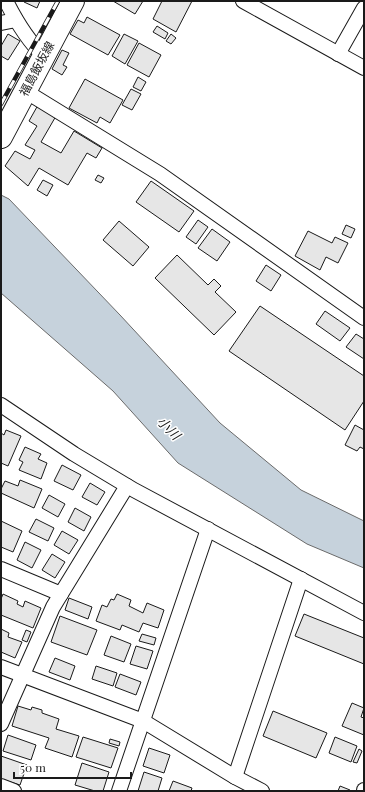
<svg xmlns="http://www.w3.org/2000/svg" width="365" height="792" viewBox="0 0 365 792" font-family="'Playfair Display','Noto Sans JP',serif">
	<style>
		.water { fill: #c6d2dc; stroke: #6a6a6a }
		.building { fill: #e6e6e6; stroke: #1a1a1a }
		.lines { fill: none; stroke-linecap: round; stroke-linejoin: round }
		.minor-casing { stroke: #1a1a1a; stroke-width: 16 }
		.primary-casing { stroke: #1a1a1a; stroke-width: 24 }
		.minor { stroke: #fff; stroke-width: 14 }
		.primary { stroke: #fff; stroke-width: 22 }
		.rail-casing { stroke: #1a1a1a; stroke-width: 4.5 }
		.rail { stroke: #fff; stroke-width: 3; stroke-dasharray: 9; stroke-linecap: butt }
		.labels { text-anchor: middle; stroke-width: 3; stroke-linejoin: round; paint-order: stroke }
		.street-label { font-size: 12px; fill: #1a1a1a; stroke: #fff }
		.water-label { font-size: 13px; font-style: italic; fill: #1a1a1a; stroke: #fff }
	</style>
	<rect width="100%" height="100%" fill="#fff"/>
	<polygon class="water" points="1,195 9,199 120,315 220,423 301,490 364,521 364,568 307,544 178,463 113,391 1,293"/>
	<g class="building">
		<polygon points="24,1 40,1 37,8 24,2"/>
		<polygon points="113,1 143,1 135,14"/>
		<polygon points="162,1 192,1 176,32 153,19"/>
		<polygon points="87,17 120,35 108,55 70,34 78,20 84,23"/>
		<polygon points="157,26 168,33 165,39 153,32"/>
		<polygon points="8,34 20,41 8,60 1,56 1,46"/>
		<polygon points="124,34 138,41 125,64 112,56"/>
		<polygon points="171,34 176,38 171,44 166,41"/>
		<polygon points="139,43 161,55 149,77 127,65"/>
		<polygon points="62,50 69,53 63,65 67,67 62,75 52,69"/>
		<polygon points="138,77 146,82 141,91 133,87"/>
		<polygon points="85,79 123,100 110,123 100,117 97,123 69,108"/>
		<polygon points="131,89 141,94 132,110 122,105"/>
		<polygon points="38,105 56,116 41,142 61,153 74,131 102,148 96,158 87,153 68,185 39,168 28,186 5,166 15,151 30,159 35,150 25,145 37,126 29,121"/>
		<polygon points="98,175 104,178 101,183 95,180"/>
		<polygon points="43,180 53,185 47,196 37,190"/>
		<polygon points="151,181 194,211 179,232 136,202"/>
		<polygon points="198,220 208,227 196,244 186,237"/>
		<polygon points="119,221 149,247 133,266 103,240"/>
		<polygon points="346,225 355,229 351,238 342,234"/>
		<polygon points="212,229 230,242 217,261 198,248"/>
		<polygon points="308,231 332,243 335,237 348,243 338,263 326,257 320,270 295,256"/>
		<polygon points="177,255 208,285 214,279 221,286 215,292 236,312 214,335 155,278"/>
		<polygon points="266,265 281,275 271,291 256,281"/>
		<polygon points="260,306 364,376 364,401 345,430 229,351"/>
		<polygon points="325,311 350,328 340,341 316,324"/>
		<polygon points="356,334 364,339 364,359 346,347"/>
		<polygon points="355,425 364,430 364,449 360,447 357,451 345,445"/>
		<polygon points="6,430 21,436 8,466 1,463 1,433 4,435"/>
		<polygon points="25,447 41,454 38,459 47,463 41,479 19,470 23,462 19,460"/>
		<polygon points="62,465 81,475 73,490 54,481"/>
		<polygon points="20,480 42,489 34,508 1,493 1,489 5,481 18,486"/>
		<polygon points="90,483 105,492 97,505 82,497"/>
		<polygon points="49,495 65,504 58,517 42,508"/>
		<polygon points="75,508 91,517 84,531 68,522"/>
		<polygon points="36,519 54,528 48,541 29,532"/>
		<polygon points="1,521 22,531 13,552 1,547"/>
		<polygon points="62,531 78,540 69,554 54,545"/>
		<polygon points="25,542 41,550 32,568 17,560"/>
		<polygon points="52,554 65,562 55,578 42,570"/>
		<polygon points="3,594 18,601 17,604 23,607 25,601 41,608 33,628 1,615 1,599"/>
		<polygon points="117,594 131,600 129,606 143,613 147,603 164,610 158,628 143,623 139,632 122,625 120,630 96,621 102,605 107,607 111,599 114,600"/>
		<polygon points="69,598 92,607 88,619 65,610"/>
		<polygon points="304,614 364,638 364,664 295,636"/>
		<polygon points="60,616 97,630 87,655 51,642"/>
		<polygon points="1,629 9,633 8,637 22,642 15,658 1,652"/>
		<polygon points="26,630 31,632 27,642 22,640"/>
		<polygon points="142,634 156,638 154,645 139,641"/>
		<polygon points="111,636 131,644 124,662 104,655"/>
		<polygon points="136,646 153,651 147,669 130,664"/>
		<polygon points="55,658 75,666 70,680 49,672"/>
		<polygon points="96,666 117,673 113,686 92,679"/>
		<polygon points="120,674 141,682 136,695 115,687"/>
		<polygon points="352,703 364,708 361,717 364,718 364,735 342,726"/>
		<polygon points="18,706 31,710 32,707 42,710 42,713 59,719 56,729 79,736 72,757 45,748 49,738 12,726"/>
		<polygon points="273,711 327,733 316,758 263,736"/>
		<polygon points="8,735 36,745 31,760 3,751"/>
		<polygon points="83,737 118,748 111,768 76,757"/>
		<polygon points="335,737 357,746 351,762 329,753"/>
		<polygon points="110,739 120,742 119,746 109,743"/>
		<polygon points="149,748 170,755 164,773 143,766"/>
		<polygon points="359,749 362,751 357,763 353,762"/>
		<polygon points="1,756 27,765 20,785 1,779"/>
		<polygon points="82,763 109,772 103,791 95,791 75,785"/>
		<polygon points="144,772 162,778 158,791 138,791"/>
		<polygon points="173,781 192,788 191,791 169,791"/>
		<polygon points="340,786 350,790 349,791 338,791"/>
	</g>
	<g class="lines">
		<defs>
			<g id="minor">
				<path d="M6 1C16 21 27 40 44 56"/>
				<polyline points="243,1 364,68"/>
				<polyline points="1,23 16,20"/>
				<polyline points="338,54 364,8"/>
				<polyline points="25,91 160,174 364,318"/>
				<polyline points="1,405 74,454 134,490 364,613"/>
				<polyline points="1,569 61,594"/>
				<polyline points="1,667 143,721 235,777 262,791"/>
				<polyline points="1,724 53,607 127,486"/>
				<polyline points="235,777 301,579"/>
				<polyline points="1,786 14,791"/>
				<polyline points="119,791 208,529"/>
				<polyline points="364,791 364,790"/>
			</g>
			<polyline id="primary" points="1,137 73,1"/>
		</defs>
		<use href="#minor" class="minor-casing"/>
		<use href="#primary" class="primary-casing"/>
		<use href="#minor" class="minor"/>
		<use href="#primary" class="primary"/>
		<defs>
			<polyline id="rail" points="1,104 58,1"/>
		</defs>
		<use href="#rail" class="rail-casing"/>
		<use href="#rail" class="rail"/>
	</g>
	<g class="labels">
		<g class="street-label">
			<text transform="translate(37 69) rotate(-62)" y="4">福島飯坂線</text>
		</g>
		<g class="water-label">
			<text transform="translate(169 428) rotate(45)" y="5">小川</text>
		</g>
	</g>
	<rect width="365" height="792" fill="none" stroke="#1a1a1a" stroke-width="4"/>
	<path d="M14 772v6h117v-6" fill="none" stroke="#1a1a1a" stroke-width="2"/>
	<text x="20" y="772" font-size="12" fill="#1a1a1a" stroke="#ffffff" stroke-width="3" paint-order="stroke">50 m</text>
</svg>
